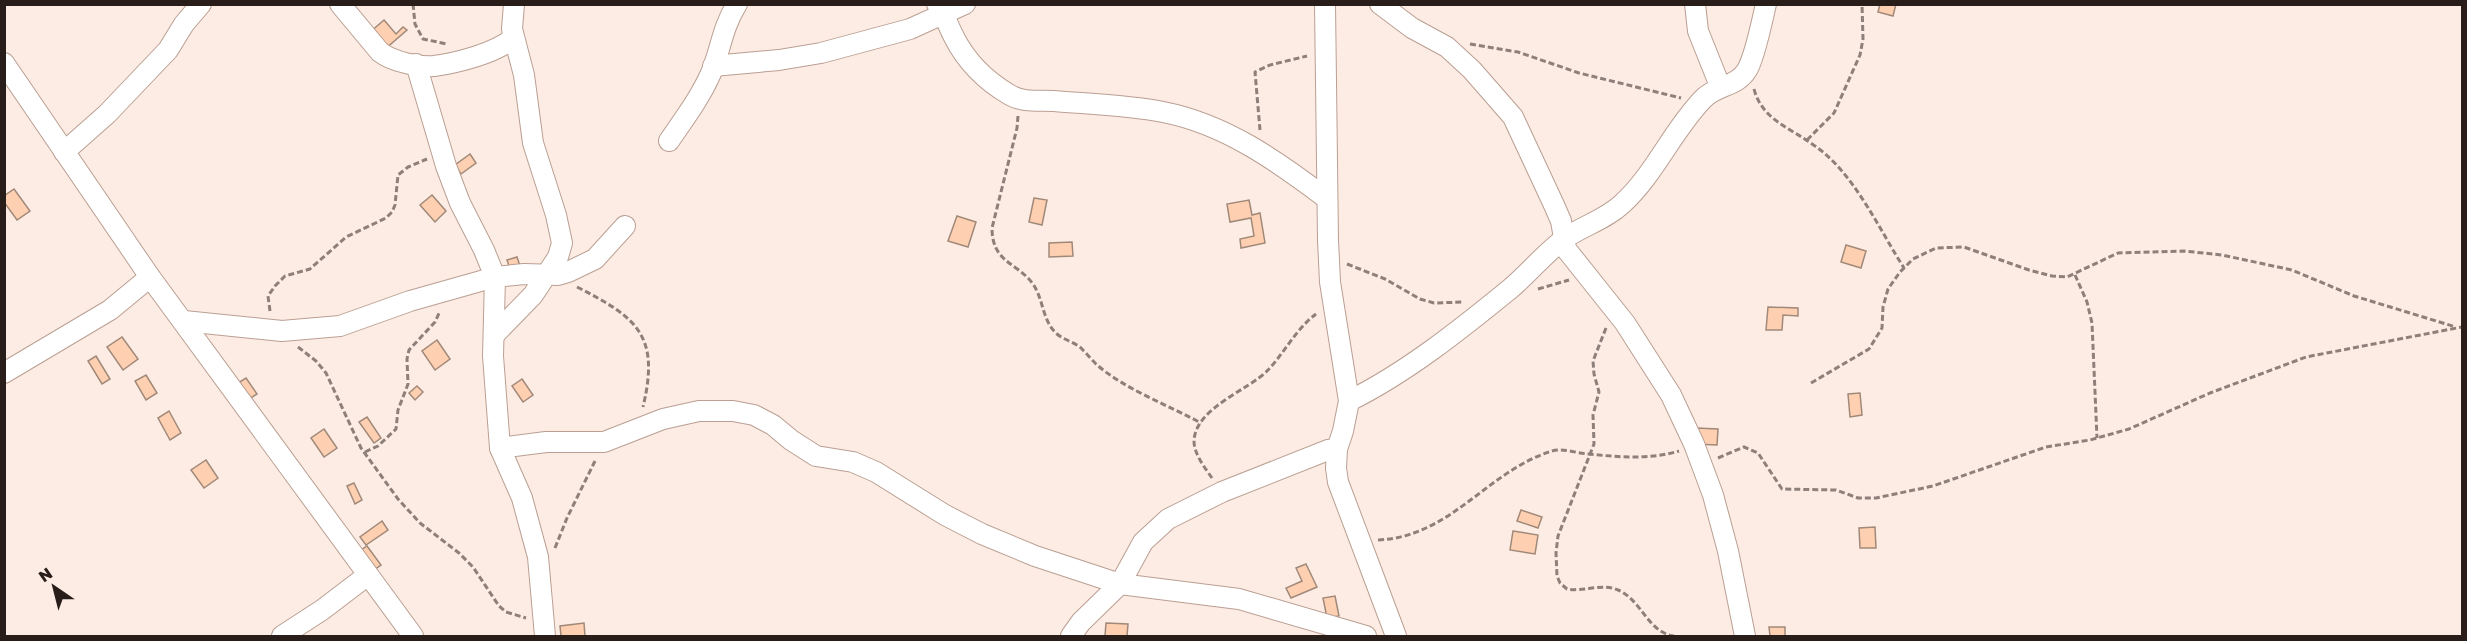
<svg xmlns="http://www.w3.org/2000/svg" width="2467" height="641" viewBox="0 0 2467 641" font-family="'Golos Text',sans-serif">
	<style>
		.building { fill: #fed0b1; stroke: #a18979; stroke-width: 1.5 }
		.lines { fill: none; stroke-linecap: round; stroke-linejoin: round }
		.minor-casing { stroke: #ba9f92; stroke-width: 22 }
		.path { stroke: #8d7f79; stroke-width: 3; stroke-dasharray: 6 3; stroke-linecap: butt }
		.minor { stroke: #fff; stroke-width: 20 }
	</style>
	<rect width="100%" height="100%" fill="#fdece4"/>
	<g class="building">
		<polygon points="1880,4 1896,4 1893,16 1878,12"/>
		<polygon points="384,20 396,34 403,27 407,30 384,50 369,33"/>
		<polygon points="470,154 476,163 461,174 455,165"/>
		<polygon points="14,189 30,211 17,220 4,202 4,196"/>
		<polygon points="432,195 446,211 435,222 420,205"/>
		<polygon points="1034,198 1047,200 1042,225 1029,222"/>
		<polygon points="1249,200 1252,215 1260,213 1265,243 1241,248 1240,239 1254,236 1251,218 1230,222 1227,204"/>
		<polygon points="957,216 976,222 968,247 948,241"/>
		<polygon points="1072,242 1073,256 1049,257 1049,243"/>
		<polygon points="1846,245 1866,251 1861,268 1841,262"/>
		<polygon points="517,257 522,272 512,275 507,260"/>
		<polygon points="1768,307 1798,308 1798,316 1783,315 1782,330 1766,330"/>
		<polygon points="122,337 138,359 123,370 107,347"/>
		<polygon points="437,340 450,359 435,370 422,351"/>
		<polygon points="96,356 110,379 102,384 88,361"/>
		<polygon points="146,375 157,393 146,400 135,381"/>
		<polygon points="246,378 257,394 246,401 235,385"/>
		<polygon points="522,379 533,395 523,402 512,386"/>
		<polygon points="417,386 423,392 415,400 409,393"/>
		<polygon points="1860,393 1862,415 1850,417 1848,394"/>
		<polygon points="169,411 181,433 170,440 158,418"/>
		<polygon points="367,417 381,438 374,443 359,422"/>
		<polygon points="1696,428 1718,429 1717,445 1695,444"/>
		<polygon points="324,429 337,448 324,457 311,438"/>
		<polygon points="206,460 218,478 204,488 191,470"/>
		<polygon points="354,483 362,500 355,504 347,486"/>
		<polygon points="1521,510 1542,517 1538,528 1517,521"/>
		<polygon points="382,521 388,530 366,545 360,537"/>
		<polygon points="1875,527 1876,548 1860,548 1859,528"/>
		<polygon points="1513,531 1538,535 1535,554 1510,550"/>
		<polygon points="367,546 381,565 368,574 355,554"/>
		<polygon points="1306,564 1317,587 1291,598 1286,588 1302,581 1296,568"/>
		<polygon points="1335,596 1339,616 1327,618 1323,598"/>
		<polygon points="584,623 585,636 561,636 560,626"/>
		<polygon points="1106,623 1128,624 1127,636 1105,636"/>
		<polygon points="1769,627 1785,627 1785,636 1770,636"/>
	</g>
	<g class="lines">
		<defs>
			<g id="minor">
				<path d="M340 4 380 52C393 62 418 67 434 66 457 63 496 53 513 38"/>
				<path d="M937 4C945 14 948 26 954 37 966 61 986 81 1010 95 1024 103 1039 100 1054 101 1090 104 1127 105 1163 112 1225 124 1277 161 1326 198"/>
				<polyline points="1325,4 1328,240 1330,282 1349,401 1343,431 1337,449 1336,468 1338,482 1396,636"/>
				<polyline points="1380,4 1412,28 1447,47 1472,70 1513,117 1554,205 1561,221 1566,249 1625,323 1671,395 1694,444 1713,495 1728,551 1745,636"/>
				<polyline points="1695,4 1698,31 1720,86"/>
				<polyline points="4,63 150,277 413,636"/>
				<polyline points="416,64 446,166 460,203 484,250 495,277 493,356 500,448 522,498 538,557 545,636"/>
				<polyline points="713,66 779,60 821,53 910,29 965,4"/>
				<path d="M669 141C684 119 700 98 711 73 721 49 722 28 737 4"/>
				<polyline points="64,152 107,114 168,50 184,24 201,4"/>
				<polyline points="184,321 282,331 340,326 410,301 495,277 524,274 558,275 568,272 595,259 625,226"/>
				<polyline points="494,335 533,295 558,257 562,243 556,215 533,143 524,75 512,29 514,4"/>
				<polyline points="4,373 110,310 150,277"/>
				<path d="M1349 401C1406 373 1461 329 1510 289 1528 274 1544 254 1564 239 1582 226 1605 220 1622 204 1655 174 1672 131 1703 99 1716 85 1737 87 1747 70 1755 57 1762 21 1766 4"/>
				<polyline points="500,448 546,442 604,442 663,419 699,411 733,411 754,415 773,425 791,440 816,456 853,462 876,472 945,515 982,534 1035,556 1120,584 1239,599 1366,636"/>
				<polyline points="282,636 322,610 368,575"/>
				<polyline points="1071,636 1081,622 1120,584 1143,542 1168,519 1222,492 1328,450 1337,449"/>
			</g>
		</defs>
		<use href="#minor" class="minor-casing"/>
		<g class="path">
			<polyline points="413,4 415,24 423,39 447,44"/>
			<polyline points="1470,44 1518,52 1579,73 1681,98"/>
			<path d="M1754 89C1762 120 1791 128 1815 146 1854 173 1879 229 1904 268"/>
			<path d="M1018 116 1017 128 992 228C992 263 1017 262 1033 284 1044 300 1042 321 1057 334 1064 340 1074 342 1081 348 1086 353 1091 359 1096 364 1124 389 1168 405 1201 423"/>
			<polyline points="1260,130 1255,72 1270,65 1307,56"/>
			<polyline points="1807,140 1834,113 1860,55 1863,39 1862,4"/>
			<polyline points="1347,264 1385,279 1420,299 1434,303 1464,302"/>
			<polyline points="2075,275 2087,302 2092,323 2097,438"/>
			<path d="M577 287C638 318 660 336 643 407"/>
			<polyline points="1538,289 1569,280"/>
			<polyline points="270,311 268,296 275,286 285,276 310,269 346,237 386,218 392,212 395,205 398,175 408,167 427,159"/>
			<path d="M1606 328 1593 361 1594 374 1599 392 1593 415 1594 444 1558 536 1556 553 1557 576 1560 583 1567 589C1583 592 1603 583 1618 590 1642 600 1647 632 1674 636"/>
			<polyline points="298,347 316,361 326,373 361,448 398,499 420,523 459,553 473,567 499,606 506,612 526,618"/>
			<polyline points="1811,383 1869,349 1882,328 1883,307 1888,289 1900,272 1913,259 1936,248 1964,247 2029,270 2052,276 2067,277 2118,253 2184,251 2222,255 2292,270 2354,296 2456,327"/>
			<polyline points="365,452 378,446 396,429 398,410 408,384 407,359 409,350 435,322 440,311"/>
			<polyline points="1718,458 1744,447 1758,453 1782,489 1836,490 1858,498 1876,498 1933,486 2046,447 2090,440 2129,429 2210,393 2306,357 2462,327"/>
			<path d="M1212 478C1205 468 1194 454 1194 441 1195 408 1249 390 1268 370 1285 352 1296 329 1316 314"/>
			<path d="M1378 540C1451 537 1487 471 1552 451 1563 448 1576 453 1588 454 1619 457 1649 460 1679 451"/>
			<polyline points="555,548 567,518 595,461"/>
		</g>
		<use href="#minor" class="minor"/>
	</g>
	<rect width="2467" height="641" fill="none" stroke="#281d19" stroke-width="12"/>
	<g transform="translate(54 587) rotate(325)" stroke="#fdece4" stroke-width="4.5" paint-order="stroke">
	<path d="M0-4.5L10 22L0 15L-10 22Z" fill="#281d19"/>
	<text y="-9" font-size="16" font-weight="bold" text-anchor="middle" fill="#281d19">N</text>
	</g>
</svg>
